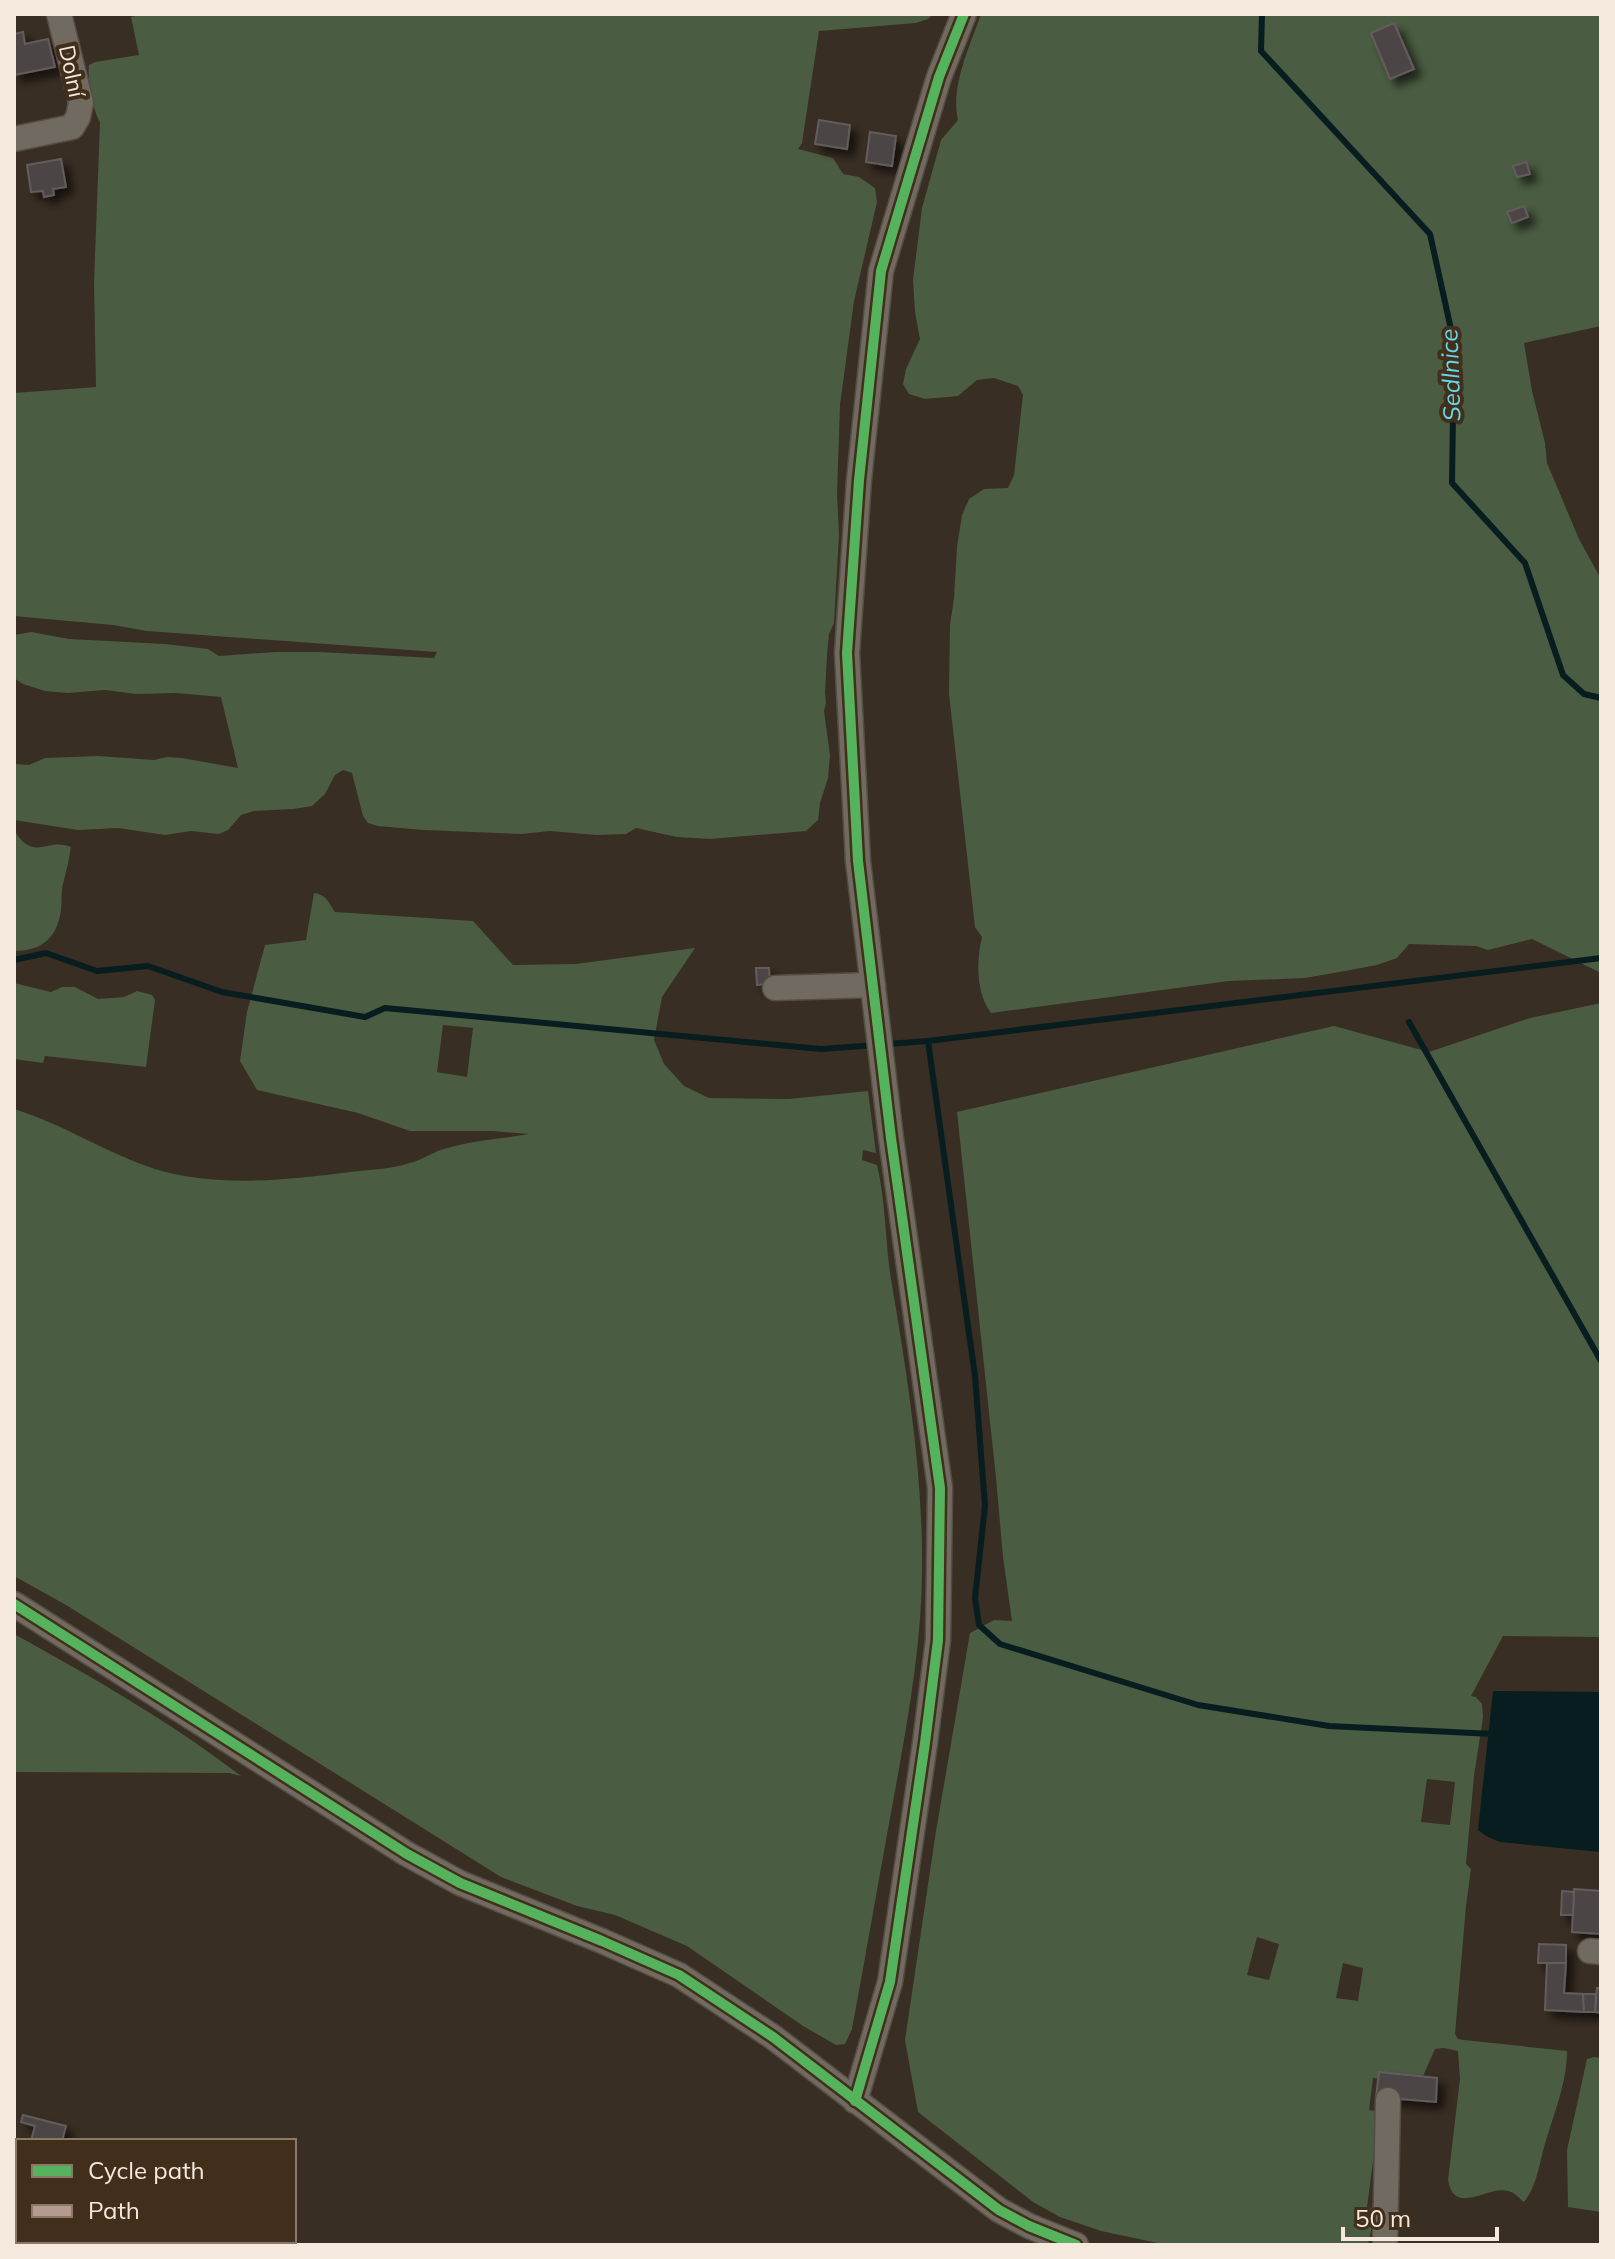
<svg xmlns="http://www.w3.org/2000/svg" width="1615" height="2259" viewBox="0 0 1615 2259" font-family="Mulish,sans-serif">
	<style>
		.green { fill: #4a5c41; fill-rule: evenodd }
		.water { fill: #081d1f }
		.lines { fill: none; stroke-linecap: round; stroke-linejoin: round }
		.stream { stroke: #081d1f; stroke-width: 6 }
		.building { fill: #4c4545; stroke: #635c5c; stroke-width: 2; filter: url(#shadow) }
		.minor-casing { stroke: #554d43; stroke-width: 27 }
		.minor { stroke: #716a60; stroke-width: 24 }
		.quiet { stroke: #b69a8f; stroke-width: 8; stroke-dasharray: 16 8; stroke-linecap: butt }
		.cycleway-casing { stroke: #412f1b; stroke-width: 15 }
		.cycleway { stroke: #56b35d; stroke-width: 10 }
		.labels { text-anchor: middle; stroke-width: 8; stroke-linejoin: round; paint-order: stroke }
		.street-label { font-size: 22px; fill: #f5e9dd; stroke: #412f1b }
		.water-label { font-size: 24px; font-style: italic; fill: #64d8ec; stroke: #412f1b }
	</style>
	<defs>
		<filter id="shadow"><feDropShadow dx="7" dy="7" stdDeviation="4" flood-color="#0009"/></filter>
	</defs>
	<rect width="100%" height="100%" fill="#392e23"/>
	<g class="green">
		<path d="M144 14H933L928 19 916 23 819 31 802 143 798 149 833 158 843 174 859 177 875 188 877 202 854 301 840 405 837 494 839 534 834 623 829 634 827 655 825 693 826 703 824 711 830 755 828 778 820 803 818 820 806 831 710 839 677 837 636 828 626 834 596 835 550 831 521 834 424 830 378 826 368 823 363 816 352 773 343 770 335 775 325 794 312 806 293 809 254 811 241 815 228 830 219 834 191 831 165 835 118 828 78 830 14 820V764L29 765 45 758 98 756 154 760 167 757 182 758 238 768 221 697 176 693 136 694 105 690 68 693 45 691 23 684 14 678V635L31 632 69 639 165 644 208 649 219 656 275 652H319L434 658 437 652 147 631 113 625 14 616V393L96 387 94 283 100 122C93 110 87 79 89 65L95 62 139 55 131 17Z"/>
		<path d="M981 14H1601V326L1524 343 1532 391 1545 443 1547 463 1579 539 1601 579V973L1532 939 1488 950 1476 946 1409 944 1397 958 1377 965 1345 971 1305 978 1229 981 991 1013C976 993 976 961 982 937L975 927 949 694 950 625 954 598 957 547 962 515 969 499 984 489 1008 488 1014 475 1023 395 1018 386 994 378 977 380 958 396 925 399 909 394 903 384 906 369 920 339 915 312 913 280 922 208 941 140 958 120C950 87 970 46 981 14Z"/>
		<path d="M14 830C34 863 46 837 71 847 69 860 66 872 63 884 61 893 62 902 61 910 57 938 42 951 14 951Z"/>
		<path d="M314 893C326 894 329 903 335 912L473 921 513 965 576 964 695 948 662 997 654 1040 664 1064 684 1086 709 1098 789 1099 868 1091 876 1153 863 1150 862 1160 877 1165C886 1202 885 1241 891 1279 906 1368 921 1460 922 1550 924 1634 908 1719 893 1802 879 1878 866 1953 852 2029L845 2044 836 2045 803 2026 687 1946 615 1915 577 1906 501 1877 66 1605 14 1576V1109C63 1124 106 1153 155 1169 218 1188 286 1180 350 1172 369 1170 391 1169 410 1163 422 1160 433 1152 444 1149 472 1140 501 1139 529 1134L493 1131H410L358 1113 257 1090 240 1061 247 1012 265 945 306 940ZM443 1025 473 1028 467 1077 437 1072Z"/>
		<polygon points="14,983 51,992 62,987 75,987 98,999 124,997 137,991 152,995 155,1000 146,1067 45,1056 43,1063 14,1059"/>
		<path d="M1601 1003V1637L1503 1636 1471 1696 1476 1697 1482 1704 1483 1717 1474 1776 1466 1864 1471 1869 1466 1906 1455 2034 1458 2039 1464 2040 1567 2051C1567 2083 1554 2113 1545 2144 1539 2164 1537 2186 1524 2202 1519 2198 1514 2192 1508 2191 1488 2185 1454 2217 1448 2180L1460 2079 1458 2051 1444 2048 1435 2049 1420 2083 1373 2078 1369 2110 1376 2111V2140L1367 2207 1373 2208 1372 2226 1368 2245H1167L1101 2231 1060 2217 1033 2202 918 2112 905 2040 936 1831 970 1633 994 1620 1012 1621 1003 1557 996 1478 957 1112 1334 1026 1429 1052 1530 1018ZM1427 1779 1455 1782 1450 1825 1421 1822ZM1257 1937 1279 1944 1269 1980 1247 1975ZM1343 1963 1363 1968 1358 2001 1336 1998Z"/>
		<path d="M14 1634C92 1677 171 1722 241 1776L229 1773 14 1772Z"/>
		<polygon points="1594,2057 1601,2058 1601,2212 1568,2207 1567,2150 1587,2059"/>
	</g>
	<polygon class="water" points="1493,1691 1601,1692 1601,1852 1500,1842 1486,1836 1478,1830"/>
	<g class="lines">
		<g class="stream">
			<polyline points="1262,14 1261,51 1430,234 1454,343 1452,483 1525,563 1563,675 1584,694 1601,698"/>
			<polyline points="14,960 46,953 97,971 148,966 222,992 365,1017 385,1008 821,1049 876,1045"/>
			<polyline points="1409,1022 1601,1361"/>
			<polyline points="928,1041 975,1376 985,1506 975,1598 979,1625 1000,1644 1198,1705 1329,1726 1493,1734"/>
			<polyline points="887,1044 928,1041 1601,958"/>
		</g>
	</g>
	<g class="building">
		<polygon points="1394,23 1414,69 1390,79 1371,33"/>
		<polygon points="23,32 25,44 48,39 55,67 14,75 14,34"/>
		<polygon points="819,120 850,125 847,149 815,144"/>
		<polygon points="870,132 896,136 892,166 866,162"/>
		<polygon points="61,159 66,187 53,189 54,195 44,197 43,191 31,192 27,165"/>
		<polygon points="1526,162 1530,174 1517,177 1513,166"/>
		<polygon points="1524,206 1528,217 1512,223 1507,212"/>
		<polygon points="756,968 769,968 770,984 757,985"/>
		<polygon points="1574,1889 1601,1891 1601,1934 1572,1932"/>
		<polygon points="1562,1891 1574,1892 1573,1915 1561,1915"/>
		<polygon points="1539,1944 1566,1945 1566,1963 1538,1963"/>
		<polygon points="1547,1963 1566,1963 1564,1993 1583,1994 1584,2012 1545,2010"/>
		<polygon points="1597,1988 1601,1988 1601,2013 1595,2012"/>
		<polygon points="1583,1994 1596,1994 1595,2012 1584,2012"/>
		<polygon points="1379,2072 1437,2078 1436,2102 1376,2097"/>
		<polygon points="23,2115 66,2126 62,2141 31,2141 35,2126 21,2122"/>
	</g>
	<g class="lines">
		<defs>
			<g id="minor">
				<polyline points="14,139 72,127 78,117 81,103 59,14"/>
				<polyline points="775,988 873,985"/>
				<polyline points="14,1604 407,1854 460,1883 602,1941 679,1975 773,2037 999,2210 1029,2226 1076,2245"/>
				<polyline points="1590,1951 1601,1952"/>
				<polyline points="855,2101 890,1982 925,1743 938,1640 940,1488 891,1138 858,861 847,653 859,480 881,271 939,77 964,14"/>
				<polyline points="14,2192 15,2193"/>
				<polyline points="1385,2245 1388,2100"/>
			</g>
		</defs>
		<use href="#minor" class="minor-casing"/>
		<use href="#minor" class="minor"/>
		<g class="quiet">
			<polyline points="15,2193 18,2199"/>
			<polyline points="45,2241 47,2245"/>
		</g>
		<defs>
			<g id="cycleway">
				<polyline points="14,1604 407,1854 460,1883 602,1941 679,1975 773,2037 999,2210 1029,2226 1076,2245"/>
				<polyline points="855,2101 890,1982 925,1743 938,1640 940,1488 891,1138 858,861 847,653 859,480 881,271 939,77 964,14"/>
			</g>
		</defs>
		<use href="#cycleway" class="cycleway-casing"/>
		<use href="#cycleway" class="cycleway"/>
	</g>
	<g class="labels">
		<g class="street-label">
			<text transform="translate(72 71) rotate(78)" y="8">Dolní</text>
		</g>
		<g class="water-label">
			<text transform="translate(1451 375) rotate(-92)" y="8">Sedlnice</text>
		</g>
	</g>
	<rect width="1615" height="2259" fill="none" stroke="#f5e9dd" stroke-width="32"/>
	<rect x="16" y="2139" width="280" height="104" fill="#412f1b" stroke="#897969" stroke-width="2"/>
	<rect x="32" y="2165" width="40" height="12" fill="#56b35d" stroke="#897969" stroke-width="2"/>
	<text x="88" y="2179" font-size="24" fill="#f5e9dd">Cycle path</text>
	<rect x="32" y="2205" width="40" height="12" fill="#b69a8f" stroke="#897969" stroke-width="2"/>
	<text x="88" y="2219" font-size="24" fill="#f5e9dd">Path</text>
	<path d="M1343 2227v12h154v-12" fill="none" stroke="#f5e9dd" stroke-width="4"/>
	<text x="1355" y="2227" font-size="24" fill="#f5e9dd" stroke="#412f1b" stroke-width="6" paint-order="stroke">50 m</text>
</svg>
